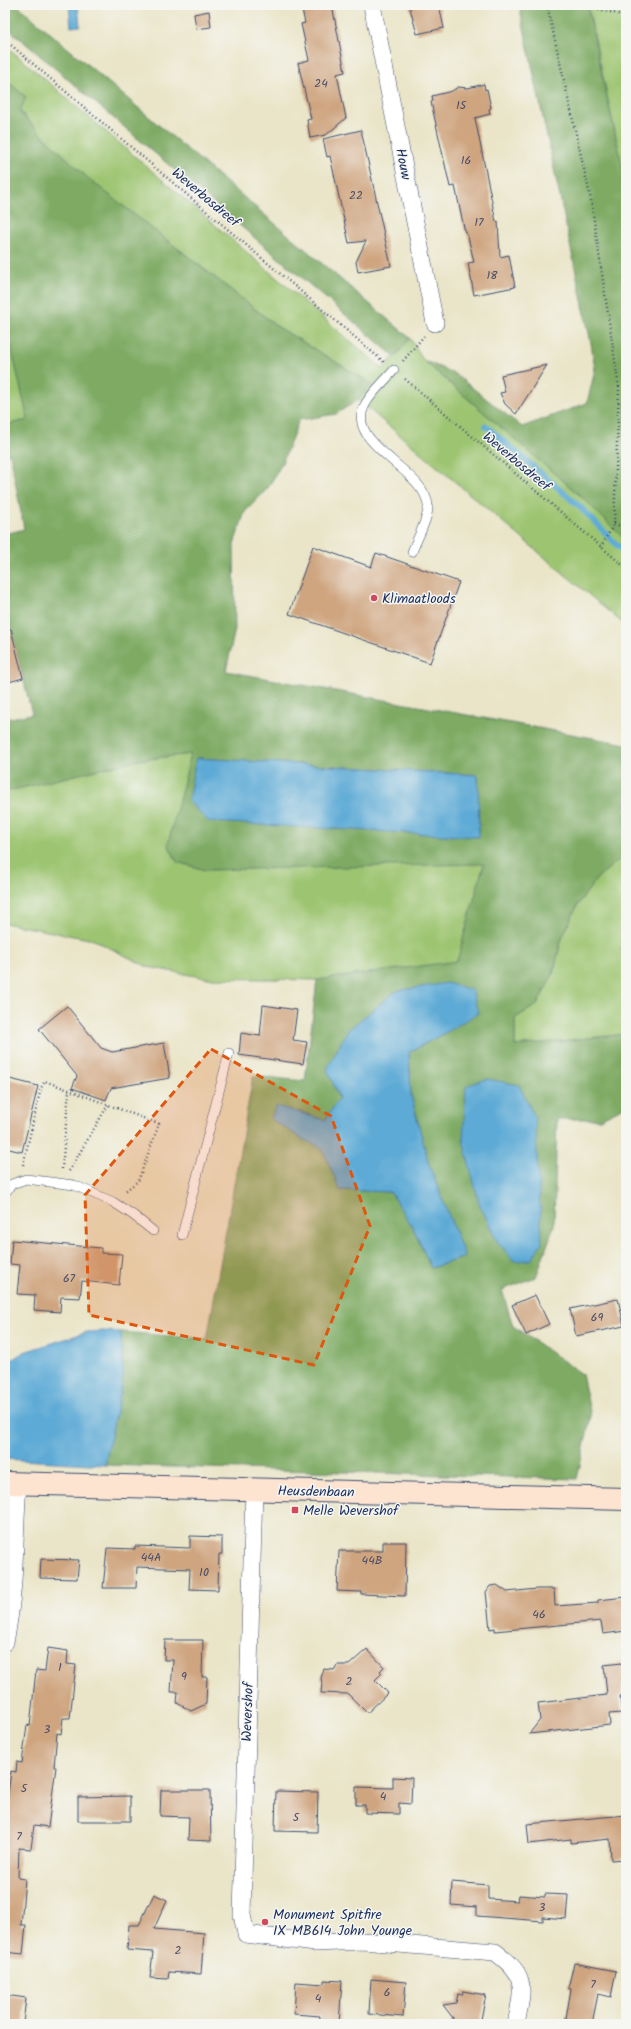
<svg xmlns="http://www.w3.org/2000/svg" width="631" height="2029" viewBox="0 0 631 2029" font-family="Kalam,sans-serif">
	<style>
		.green { fill: #9dc571; stroke: #5c7a68 }
		.forest { fill: #7eaa63; stroke: #4c6c60; fill-rule: evenodd }
		.water { fill: #5daad6; stroke: #3c6c9a }
		.lines { fill: none; stroke-linecap: round; stroke-linejoin: round }
		.stream { stroke: #5daad6; stroke-width: 6 }
		.building { fill: #cfa580 }
		.lane-casing { stroke: #3a4a6e; stroke-width: 10 }
		.street-casing { stroke: #3a4a6e; stroke-width: 18 }
		.secondary-casing { stroke: #3a4a6e; stroke-width: 24 }
		.path { stroke: #3a4a6e; stroke-width: 2.5; stroke-dasharray: 1 3; stroke-linecap: butt }
		.lane { stroke: #fff; stroke-width: 9 }
		.street { stroke: #fff; stroke-width: 17 }
		.secondary { stroke: #fde4d1; stroke-width: 22 }
		.marked { fill: #de5710; fill-opacity: 0.2; stroke: #de5710; stroke-width: 3; stroke-dasharray: 8 5; stroke-linejoin: round }
		.poi-dot { fill: #d1495b; stroke: #f6f6f2; stroke-width: 1.5 }
		.labels { text-anchor: middle; stroke-width: 3; stroke-linejoin: round; paint-order: stroke }
		.number-label { font-size: 12px; fill: #484c66 }
		.street-label { font-size: 14px; fill: #1b2f5e; stroke: #f6f6f2 }
		.poi-label { font-size: 14px; fill: #1b2f5e; stroke: #f6f6f2; text-anchor: start }
	</style>
	<rect width="100%" height="100%" fill="#f6f6f2"/>
	<filter id="ink" filterUnits="userSpaceOnUse"><feTurbulence type="fractalNoise" baseFrequency=".025" numOctaves="2"/><feDisplacementMap in="SourceGraphic" scale="8" xChannelSelector="R" yChannelSelector="G"/><feConvolveMatrix kernelMatrix="1 2 1 2 8 2 1 2 1" color-interpolation-filters="sRGB"/></filter>
	<filter id="wash" filterUnits="userSpaceOnUse"><feTurbulence type="fractalNoise" baseFrequency=".012" numOctaves="4" result="noise"/><feDisplacementMap in="SourceGraphic" scale="16" xChannelSelector="R" yChannelSelector="G"/><feGaussianBlur stdDeviation="0.9" result="paint"/><feColorMatrix in="noise" values="0 0 0 0 0 0 0 0 0 0 0 0 0 0 0 0 0 1.4 0 .05"/><feComposite in="paint" operator="in"/></filter>
	<g filter="url(#wash)">
		<rect width="100%" height="100%" fill="#eae5c8"/>
		<g class="green">
			<polygon points="587,5 626,5 626,184 588,6"/>
			<polygon points="5,45 383,369 410,338 423,360 584,499 626,541 626,626 358,400 372,384 278,327 89,179 40,133 20,111 25,97 5,79"/>
			<polygon points="5,320 28,420 5,425"/>
			<polygon points="191,754 168,844 177,862 205,870 484,863 457,962 317,980 206,978 148,967 94,940 5,923 6,791 138,760"/>
			<polygon points="626,854 626,942 620,949 626,959 626,1034 515,1046 515,1018 537,1005 553,974 562,938 577,906 597,878"/>
		</g>
		<g class="forest">
			<polygon points="5,5 17,5 410,338 395,357 5,26"/>
			<polygon points="519,5 587,5 626,184 626,541 584,499 423,360 455,374 522,427 587,403 595,370 591,343"/>
			<path d="M5 79 26 97 20 112 40 133 89 179 278 327 372 384 358 400 336 414 299 420 282 463 268 488 245 512 234 544 235 629 226 671 626 744V854L597 878 577 906 562 938 553 974 537 1005 515 1018V1046L626 1034V1106L600 1119H557L554 1226 536 1277 502 1290 513 1326 582 1374 591 1416 577 1479 105 1465 123 1378 121 1332 207 1339 253 1076 305 1081 317 980 457 961 484 864 205 870 177 862 168 844 191 754 138 760 5 792V719L32 714 5 605V534L24 529 10 454H5V425L28 420 5 320ZM197 758 478 775 479 837 188 801ZM419 988 445 1033 409 1052 411 1095 429 1165 465 1257 431 1268 414 1230 390 1192 340 1190 322 1148 298 1111 325 1120 339 1099 328 1069 396 991Z"/>
		</g>
		<g class="water">
			<polygon points="69,5 78,5 80,26 71,27"/>
			<polygon points="196,758 478,775 479,837 209,822 188,801"/>
			<polygon points="447,983 472,990 478,1013 445,1033 409,1052 411,1095 429,1165 465,1257 431,1268 414,1230 390,1192 340,1190 322,1148 304,1140 271,1119 276,1106 325,1120 339,1098 327,1069 348,1030 396,991"/>
			<polygon points="487,1079 519,1085 535,1118 542,1243 531,1260 514,1261 497,1241 479,1203 463,1140 466,1086"/>
			<polygon points="102,1331 121,1332 123,1378 105,1465 5,1459 5,1364 24,1352 87,1332"/>
		</g>
		<g class="lines">
			<polyline class="stream" points="486,426 579,506 619,547 626,551"/>
		</g>
		<g id="blocks">
			<g class="building">
				<polygon points="301,5 332,5 345,72 337,74 346,118 326,135 310,138 307,120 311,119 298,63 309,60 301,24 305,23"/>
				<polygon points="409,5 439,5 444,28 417,34"/>
				<polygon points="209,11 211,27 196,29 194,14"/>
				<polygon points="484,84 485,90 487,89 491,108 489,109 490,114 475,118 496,222 498,221 500,257 509,255 515,287 474,295 468,263 474,262 468,237 464,228 455,186 450,187 431,102 433,101 432,96 452,91 458,87 468,88"/>
				<polygon points="361,130 391,266 358,272 356,262 366,241 349,243 330,156 327,157 323,139"/>
				<polygon points="547,365 516,414 505,404 500,393 505,392 501,375"/>
				<polygon points="313,546 371,567 376,553 459,582 430,663 289,614"/>
				<polygon points="11,629 23,678 5,683 5,630"/>
				<polygon points="263,1005 297,1010 293,1040 307,1042 303,1064 239,1055 241,1033 260,1036"/>
				<polygon points="67,1006 101,1048 112,1052 164,1043 170,1078 111,1088 106,1100 72,1088 77,1076 39,1029"/>
				<polygon points="10,1079 38,1086 22,1152 5,1148 5,1098"/>
				<polygon points="12,1240 101,1248 101,1253 122,1254 119,1285 82,1281 80,1298 61,1297 60,1312 34,1310 35,1295 17,1294 20,1265 10,1264"/>
				<polygon points="535,1295 549,1324 526,1335 512,1305"/>
				<polygon points="618,1299 624,1326 576,1336 570,1309"/>
				<polygon points="190,1536 222,1537 222,1554 219,1554 218,1590 189,1589 190,1569 137,1567 136,1588 103,1588 107,1548 135,1549 135,1546 190,1548"/>
				<polygon points="383,1542 406,1542 405,1596 361,1594 361,1592 337,1591 339,1551 383,1551"/>
				<polygon points="41,1559 79,1560 77,1579 40,1578"/>
				<polygon points="497,1585 507,1592 537,1589 554,1589 555,1606 598,1603 598,1600 626,1597 626,1631 603,1634 601,1621 495,1631 495,1628 490,1629 486,1592 490,1586"/>
				<polygon points="165,1640 203,1640 202,1677 207,1677 206,1704 191,1711 177,1703 178,1692 171,1692 173,1660 164,1660"/>
				<polygon points="48,1648 68,1651 67,1664 76,1665 70,1718 63,1718 61,1734 57,1733 54,1767 56,1767 48,1827 34,1825 31,1849 19,1848 18,1878 25,1879 21,1925 26,1925 23,1954 5,1952 5,1818 11,1771 16,1772 17,1762 22,1763 27,1725 30,1726 36,1670 45,1671"/>
				<polygon points="367,1649 384,1667 380,1671 382,1673 375,1680 388,1693 367,1713 348,1694 321,1693 322,1683 321,1678 324,1669 334,1670 337,1665 349,1665"/>
				<polygon points="622,1663 625,1684 622,1684 623,1695 620,1696 622,1713 609,1714 610,1725 529,1734 540,1720 538,1703 607,1695 604,1665"/>
				<polygon points="393,1777 412,1778 411,1804 399,1803 399,1814 365,1813 365,1805 356,1805 356,1787 393,1788"/>
				<polygon points="161,1790 210,1790 211,1841 188,1840 189,1817 160,1816"/>
				<polygon points="276,1791 318,1792 317,1832 275,1831"/>
				<polygon points="130,1796 130,1821 78,1821 78,1797"/>
				<polygon points="626,1815 626,1859 611,1860 610,1839 571,1843 571,1839 529,1844 527,1824"/>
				<polygon points="452,1882 488,1885 488,1899 518,1901 519,1895 545,1897 545,1894 568,1895 566,1919 543,1917 543,1921 477,1916 477,1907 451,1905"/>
				<polygon points="154,1894 167,1900 154,1929 204,1933 201,1974 169,1972 168,1979 150,1978 153,1952 127,1950 129,1925 139,1925"/>
				<polygon points="574,1963 616,1971 611,1997 598,1994 592,2024 565,2024 571,1989 568,1988"/>
				<polygon points="371,1979 406,1982 403,2017 369,2014"/>
				<polygon points="324,1980 342,1981 339,2024 319,2024 320,2016 294,2014 296,1982 324,1984"/>
				<polygon points="463,1991 486,1995 480,2024 452,2024 453,2018 443,2005 456,2003 458,1994 462,1995"/>
				<polygon points="5,1995 26,1998 23,2024 5,2024"/>
			</g>
		</g>
	</g>
	<g filter="url(#ink)">
		<use href="#blocks" fill-opacity="0" stroke="#3a4a6e" stroke-width="1"/>
		<g class="lines">
			<defs>
				<g id="lane">
					<path d="M394 370C385 381 373 391 366 403 341 444 426 469 428 506 429 517 416 541 412 552"/>
					<polyline points="5,1193 12,1184 26,1179 74,1185 113,1202 133,1215 153,1231"/>
					<polyline points="182,1235 229,1053"/>
				</g>
				<g id="street">
					<polyline points="372,5 435,323"/>
					<path d="M254 1490 242 1915 246 1934 315 1943 362 1941 495 1952C528 1975 523 1988 516 2024"/>
					<path d="M5 1642C16 1589 14 1536 18 1483"/>
				</g>
				<polyline id="secondary" points="5,1483 626,1499"/>
			</defs>
			<use href="#lane" class="lane-casing"/>
			<use href="#street" class="street-casing"/>
			<use href="#secondary" class="secondary-casing"/>
			<g class="path">
				<polyline points="547,5 591,200 619,388 614,524 601,547"/>
				<polyline points="583,5 626,16"/>
				<polyline points="5,40 384,362"/>
				<polyline points="403,361 424,336"/>
				<polyline points="405,379 626,568"/>
				<polyline points="614,524 626,527"/>
				<polyline points="23,1165 41,1088 45,1081 159,1124 138,1181 124,1192"/>
				<polyline points="62,1169 69,1090"/>
				<polyline points="69,1171 108,1105"/>
			</g>
			<use href="#lane" class="lane"/>
			<use href="#street" class="street"/>
			<use href="#secondary" class="secondary"/>
		</g>
	</g>
	<path class="marked" d="M211 1049 331 1116 370 1226 314 1365 89 1315 85 1195Z"/>
	<g class="poi-dot">
		<circle cx="374" cy="598" r="4"/>
		<rect x="291" y="1506" width="8" height="8" rx="2"/>
		<circle cx="265" cy="1922" r="4"/>
	</g>
	<g class="labels">
		<g class="number-label">
			<text x="321" y="87">24</text>
			<text x="461" y="109">15</text>
			<text x="466" y="164">16</text>
			<text x="356" y="199">22</text>
			<text x="479" y="226">17</text>
			<text x="492" y="279">18</text>
			<text x="69" y="1282">67</text>
			<text x="597" y="1321">69</text>
			<text x="151" y="1561">44A</text>
			<text x="372" y="1564">44B</text>
			<text x="204" y="1576">10</text>
			<text x="539" y="1618">46</text>
			<text x="60" y="1671">1</text>
			<text x="184" y="1680">9</text>
			<text x="349" y="1685">2</text>
			<text x="47" y="1733">3</text>
			<text x="24" y="1792">5</text>
			<text x="383" y="1800">4</text>
			<text x="296" y="1821">5</text>
			<text x="19" y="1840">7</text>
			<text x="542" y="1911">3</text>
			<text x="178" y="1954">2</text>
			<text x="593" y="1988">7</text>
			<text x="387" y="1996">6</text>
			<text x="318" y="2002">4</text>
		</g>
		<g class="street-label">
			<text transform="translate(404 164) rotate(79)" y="5">Houw</text>
			<text transform="translate(206 197) rotate(40)" y="5">Weverbosdreef</text>
			<text transform="translate(517 461) rotate(40)" y="5">Weverbosdreef</text>
			<text transform="translate(316 1491) rotate(1)" y="5">Heusdenbaan</text>
			<text transform="translate(247 1712) rotate(-88)" y="5">Wevershof</text>
		</g>
		<g class="poi-label">
			<text x="382" y="603">Klimaatloods</text>
			<text x="303" y="1515">Melle Wevershof</text>
			<text x="273" y="1919">Monument Spitfire<tspan x="273" dy="16">IX MB614 John Younge</tspan></text>
		</g>
	</g>
	<rect width="631" height="2029" fill="none" stroke="#f6f6f2" stroke-width="20"/>
</svg>
